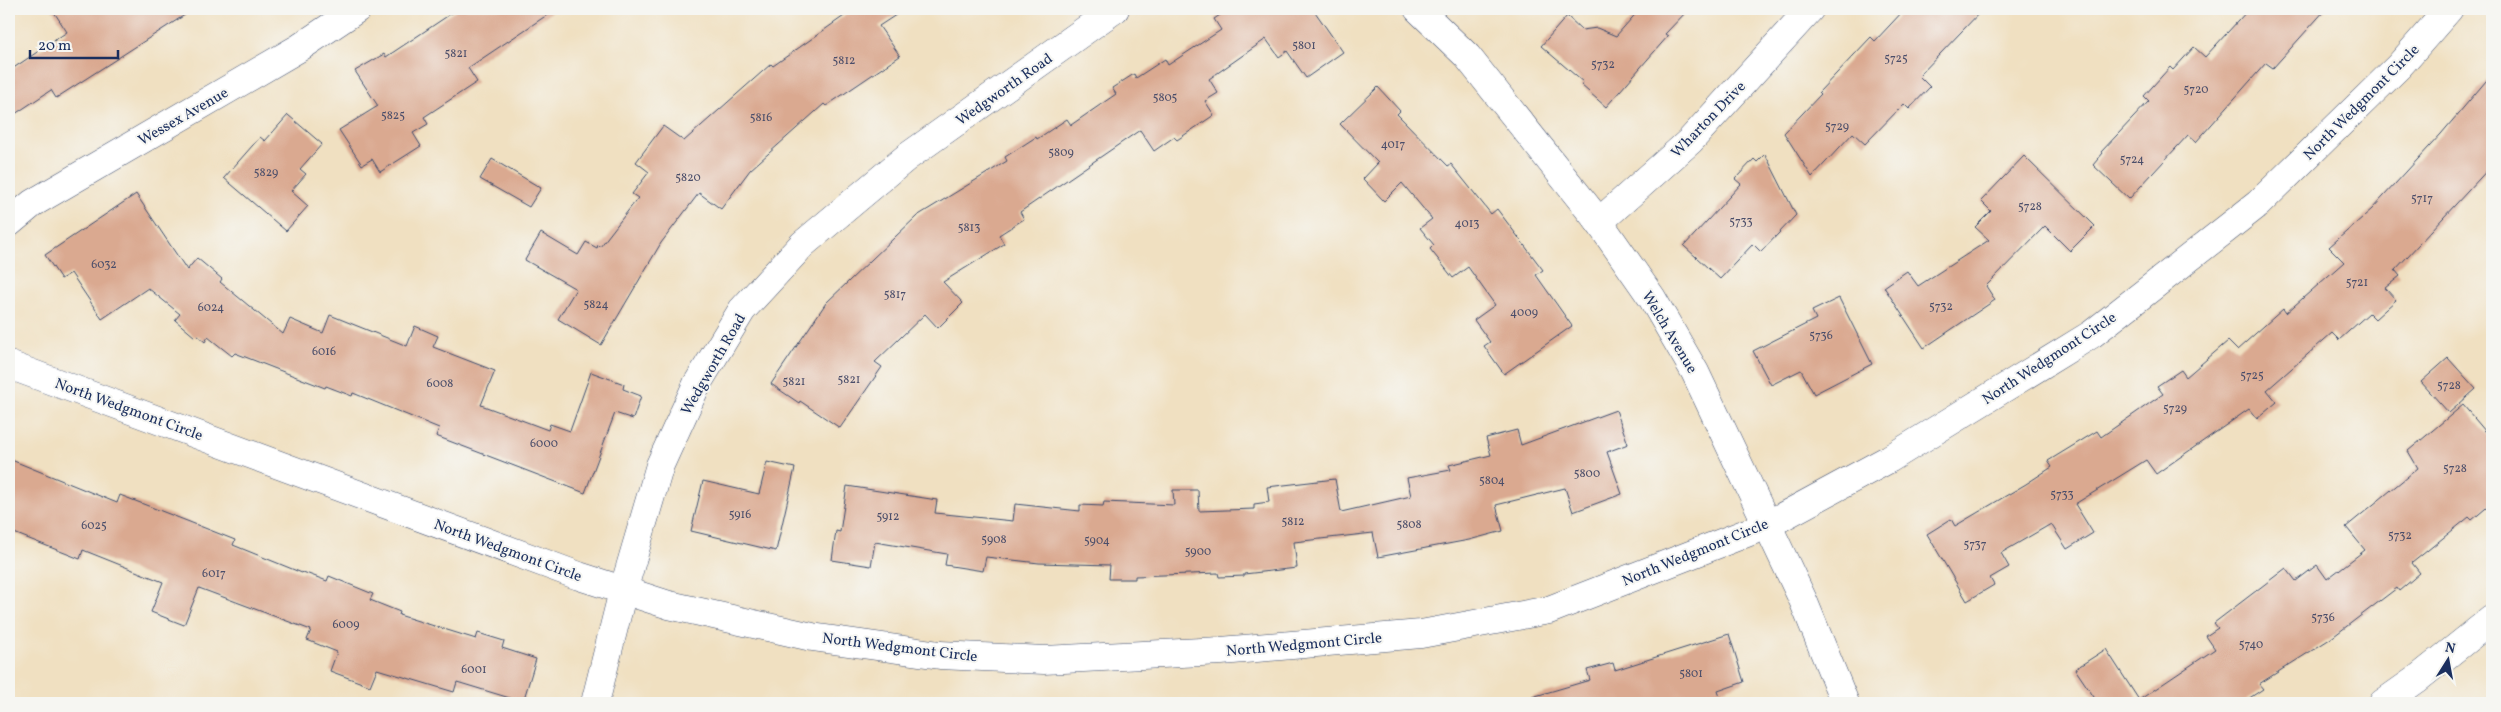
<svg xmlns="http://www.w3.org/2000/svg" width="2501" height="712" viewBox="0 0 2501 712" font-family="Vollkorn,serif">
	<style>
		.building { fill: #daa990 }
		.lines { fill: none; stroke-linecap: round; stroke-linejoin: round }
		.minor-casing { stroke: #3b4a6d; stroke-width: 29 }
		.minor { stroke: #fff; stroke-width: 28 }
		.labels { text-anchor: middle; stroke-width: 4; stroke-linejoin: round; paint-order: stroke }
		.number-label { font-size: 12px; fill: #4b4e6a }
		.street-label { font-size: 15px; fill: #1b2f5e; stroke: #f6f6f2 }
	</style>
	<rect width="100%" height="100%" fill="#f6f6f2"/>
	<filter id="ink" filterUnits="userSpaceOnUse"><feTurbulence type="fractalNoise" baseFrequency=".02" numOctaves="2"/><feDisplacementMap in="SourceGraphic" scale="10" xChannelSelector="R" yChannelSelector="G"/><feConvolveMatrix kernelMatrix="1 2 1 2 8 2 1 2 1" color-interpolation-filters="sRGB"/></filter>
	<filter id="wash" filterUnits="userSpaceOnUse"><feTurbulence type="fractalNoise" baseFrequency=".0096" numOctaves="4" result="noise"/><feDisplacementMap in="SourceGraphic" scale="20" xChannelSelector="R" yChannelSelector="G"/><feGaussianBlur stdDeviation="1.12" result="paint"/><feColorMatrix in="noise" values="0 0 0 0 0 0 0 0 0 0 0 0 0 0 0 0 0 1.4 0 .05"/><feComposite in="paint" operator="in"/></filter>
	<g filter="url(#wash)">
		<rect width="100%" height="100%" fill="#f0e0c1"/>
		<g id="blocks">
			<g class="building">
				<polygon points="52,9 194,9 56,98 51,90 9,118 9,71 67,32"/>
				<polygon points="458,9 556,9 468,68 477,82 424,117 428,124 413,133 421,146 380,172 372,159 362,165 339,130 378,106 355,71 384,54 386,57"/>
				<polygon points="854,9 905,9 879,26 900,56 826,106 824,104 750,170 721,209 699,193 661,243 601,345 558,319 576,289 525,260 541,233 578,255 586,242 597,248 598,245 600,247 638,198 632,194 649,172 636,162 663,126 684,141 771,64 773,66"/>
				<polygon points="1229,9 1313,9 1343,52 1306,78 1287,51 1279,57 1266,39 1209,79 1218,93 1205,101 1214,115 1177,140 1174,137 1154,151 1140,130 1020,212 1024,219 999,235 1004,244 943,282 963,303 938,328 925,314 875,362 882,367 840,428 800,401 799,403 771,384 826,303 917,216 1007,161 1005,157 1036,137 1037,139 1067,119 1071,125 1116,94 1112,88 1134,74 1136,78 1165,59 1168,65 1221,30 1214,19"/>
				<polygon points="1640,9 1689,9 1665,34 1668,36 1606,107 1581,85 1583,82 1541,46 1567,16 1582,30 1597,28 1616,36"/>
				<polygon points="1905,9 1983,9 1919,76 1930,87 1909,109 1904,104 1865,144 1853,133 1812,177 1784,133 1821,94 1819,92 1871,37 1875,41"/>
				<polygon points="2249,9 2326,9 2273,68 2266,63 2196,142 2188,135 2129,199 2093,165 2103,153 2101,152 2149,101 2144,96 2170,67 2173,70 2194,47 2205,57"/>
				<polygon points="2492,74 2492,165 2395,270 2400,276 2385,288 2396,300 2375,319 2369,313 2339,340 2332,333 2267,390 2277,402 2257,419 2249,409 2156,474 2146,460 2075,504 2093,533 2067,549 2051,524 2001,553 2009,567 1990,578 1994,585 1967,601 1927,534 1951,519 1955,526 2026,484 2052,467 2048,461 2097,431 2101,437 2163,394 2157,386 2181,370 2186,377 2228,341 2237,350 2283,309 2286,313 2344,262 2329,247 2372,209 2441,134"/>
				<polygon points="1378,87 1400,111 1397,114 1448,166 1451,164 1491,214 1497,209 1543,270 1536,275 1572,326 1504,374 1484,346 1490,342 1474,320 1495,305 1468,267 1453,278 1430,249 1434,245 1420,228 1432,219 1402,183 1384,201 1363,179 1378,163 1340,124"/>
				<polygon points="288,115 322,144 300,169 306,174 291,191 308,206 286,231 224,178 260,137 265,141"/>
				<polygon points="1765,154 1796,215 1761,252 1753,244 1720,279 1684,246 1741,184 1735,179 1754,159 1757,162"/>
				<polygon points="2024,156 2095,226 2070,251 2045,226 1986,286 1995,300 1924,348 1884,287 1907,271 1918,286 1989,240 1975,227 1991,211 1981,201"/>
				<polygon points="492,159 541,188 529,207 480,179"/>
				<polygon points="136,194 187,270 197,258 222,279 220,282 283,334 290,319 323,333 330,315 407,346 415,326 438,336 433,347 495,371 481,405 548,430 550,424 570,431 591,372 624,384 623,389 641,396 633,419 615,413 585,493 436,436 439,428 353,393 352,396 326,386 325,388 235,353 232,356 208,337 205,342 197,335 195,337 175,320 180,314 148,288 102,319 71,273 61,279 45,255"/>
				<polygon points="1839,298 1872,364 1814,394 1801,370 1771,385 1753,351 1816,319 1812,311"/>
				<polygon points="2448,358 2476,389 2449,413 2421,382"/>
				<polygon points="2463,405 2492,439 2492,503 2472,520 2469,517 2412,563 2420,573 2399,591 2397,588 2330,639 2259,684 2263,689 2242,703 2098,703 2075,669 2106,649 2139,700 2215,649 2206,636 2218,628 2214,623 2286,568 2296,581 2317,565 2327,579 2365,550 2346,527 2418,468 2408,451"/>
				<polygon points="1616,410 1628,444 1607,452 1622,494 1573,512 1565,488 1496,505 1503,531 1469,540 1378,557 1373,533 1294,542 1297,568 1244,574 1244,576 1219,577 1218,573 1135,576 1135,579 1109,579 1110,565 1039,563 986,557 983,571 945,565 947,554 875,542 871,566 832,560 836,531 840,532 847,486 937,500 935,513 1013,521 1015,504 1080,511 1080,505 1103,506 1104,502 1174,505 1173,490 1198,490 1199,511 1254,509 1254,504 1269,502 1267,487 1335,479 1341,512 1411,496 1407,478 1451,470 1449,465 1491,455 1486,438 1517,430 1521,445"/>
				<polygon points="9,459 117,503 120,495 187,521 235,540 233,545 302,573 303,572 327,581 329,576 373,594 370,600 400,612 399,615 476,639 478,633 504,641 502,648 536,659 523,702 457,682 454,692 377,669 370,686 330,671 337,652 307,640 311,630 199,588 184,625 151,612 163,582 83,550 80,559 9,531"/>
				<polygon points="767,462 795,468 776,551 691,531 703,481 759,494"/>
				<polygon points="1729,634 1744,682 1718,691 1722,703 1533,703 1532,697 1590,680 1587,670 1613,663 1615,670"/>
			</g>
		</g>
	</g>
	<g filter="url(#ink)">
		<use href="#blocks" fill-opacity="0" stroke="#3b4a6d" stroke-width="1"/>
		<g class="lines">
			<defs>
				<g id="minor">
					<polyline points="1418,9 1467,56 1599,222 1652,298 1695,372 1803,600 1845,703"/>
					<polyline points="1599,222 1690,141 1810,9"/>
					<polyline points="9,223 33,203 299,48 357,9"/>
					<polyline points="9,365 579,576 669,605 812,637 940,655 1044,660 1221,651 1421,634 1549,610 1767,525 1889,459 2092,334 2258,204 2399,66 2449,9"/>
					<polyline points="595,703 623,591 660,465 697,384 742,310 803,244 907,157 1115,9"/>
					<polyline points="2383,703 2417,679 2492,619"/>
				</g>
			</defs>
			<use href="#minor" class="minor-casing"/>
			<use href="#minor" class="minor"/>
		</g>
	</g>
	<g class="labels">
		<g class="number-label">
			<text x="1304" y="49">5801</text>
			<text x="456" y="57">5821</text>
			<text x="1896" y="62">5725</text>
			<text x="844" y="64">5812</text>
			<text x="1603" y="68">5732</text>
			<text x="2196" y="93">5720</text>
			<text x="1165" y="101">5805</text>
			<text x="393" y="119">5825</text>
			<text x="761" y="121">5816</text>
			<text x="1837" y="130">5729</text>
			<text x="1393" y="148">4017</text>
			<text x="1061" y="156">5809</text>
			<text x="2132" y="163">5724</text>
			<text x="266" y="176">5829</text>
			<text x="688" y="181">5820</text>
			<text x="2422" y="202">5717</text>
			<text x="2030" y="210">5728</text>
			<text x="1741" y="225">5733</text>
			<text x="1467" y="227">4013</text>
			<text x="969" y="231">5813</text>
			<text x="104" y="268">6032</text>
			<text x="2357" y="286">5721</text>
			<text x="895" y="298">5817</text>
			<text x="596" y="308">5824</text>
			<text x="1941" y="310">5732</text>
			<text x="211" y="311">6024</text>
			<text x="1524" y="316">4009</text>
			<text x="1821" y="339">5736</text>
			<text x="324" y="355">6016</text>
			<text x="2252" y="379">5725</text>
			<text x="849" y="383">5821</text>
			<text x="794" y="385">5821</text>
			<text x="440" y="387">6008</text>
			<text x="2449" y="389">5728</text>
			<text x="2175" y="412">5729</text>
			<text x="544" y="447">6000</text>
			<text x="2455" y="472">5728</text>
			<text x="1587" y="477">5800</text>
			<text x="1492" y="484">5804</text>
			<text x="2062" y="498">5733</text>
			<text x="740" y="518">5916</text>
			<text x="888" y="520">5912</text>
			<text x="1293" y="525">5812</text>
			<text x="1409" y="528">5808</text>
			<text x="94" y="529">6025</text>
			<text x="2400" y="539">5732</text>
			<text x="994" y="543">5908</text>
			<text x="1097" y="544">5904</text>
			<text x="1975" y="548">5737</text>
			<text x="1198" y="555">5900</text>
			<text x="214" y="577">6017</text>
			<text x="2323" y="621">5736</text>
			<text x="346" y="628">6009</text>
			<text x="2251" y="648">5740</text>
			<text x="474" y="673">6001</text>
			<text x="1691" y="677">5801</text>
		</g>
		<g class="street-label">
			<text transform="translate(1004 89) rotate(-35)" y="5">Wedgworth Road</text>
			<text transform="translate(2361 102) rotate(-45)" y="5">North Wedgmont Circle</text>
			<text transform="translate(183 116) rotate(-30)" y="5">Wessex Avenue</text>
			<text transform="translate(1708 119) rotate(-46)" y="5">Wharton Drive</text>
			<text transform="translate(1670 332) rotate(59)" y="5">Welch Avenue</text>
			<text transform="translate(2049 358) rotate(-33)" y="5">North Wedgmont Circle</text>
			<text transform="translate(713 364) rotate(-60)" y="5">Wedgworth Road</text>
			<text transform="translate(129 409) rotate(20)" y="5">North Wedgmont Circle</text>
			<text transform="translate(508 550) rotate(20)" y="5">North Wedgmont Circle</text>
			<text transform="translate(1695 552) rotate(-22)" y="5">North Wedgmont Circle</text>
			<text transform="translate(1304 644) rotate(-5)" y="5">North Wedgmont Circle</text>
			<text transform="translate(900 647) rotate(7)" y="5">North Wedgmont Circle</text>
		</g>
	</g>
	<rect width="2501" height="712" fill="none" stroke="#f6f6f2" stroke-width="30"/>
	<g transform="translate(2448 660) rotate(11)" stroke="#f6f6f2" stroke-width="4" paint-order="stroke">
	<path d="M0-4L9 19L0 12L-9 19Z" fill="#1b2f5e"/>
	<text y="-8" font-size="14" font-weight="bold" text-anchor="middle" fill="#1b2f5e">N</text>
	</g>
	<path d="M30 50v8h88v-8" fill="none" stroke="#1b2f5e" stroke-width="2.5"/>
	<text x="38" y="50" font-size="15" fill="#1b2f5e" stroke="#f6f6f2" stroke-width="4" paint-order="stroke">20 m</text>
</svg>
